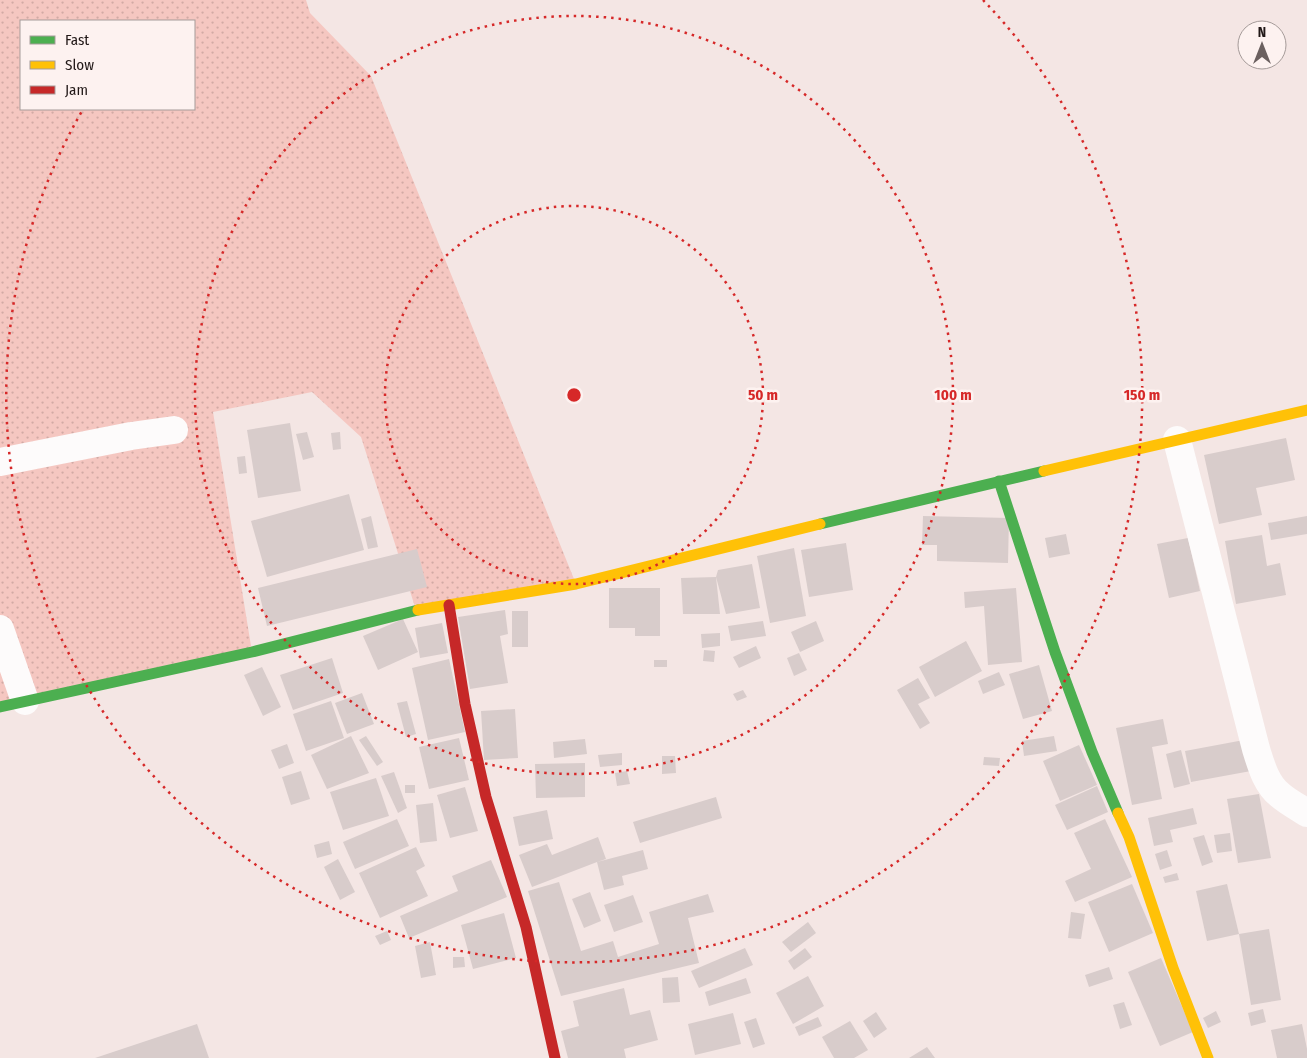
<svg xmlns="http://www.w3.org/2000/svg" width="1307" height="1058" viewBox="0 0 1307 1058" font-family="'Fira Sans Condensed',sans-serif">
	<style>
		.grass { fill: url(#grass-dots); fill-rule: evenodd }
		.building { fill: #d8cccb }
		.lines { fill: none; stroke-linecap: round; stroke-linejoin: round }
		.street { stroke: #fdfbfb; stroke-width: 28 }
		.fast { stroke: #4caf50; stroke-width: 11 }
		.slow { stroke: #ffc107; stroke-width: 11 }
		.jam { stroke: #c62828; stroke-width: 11 }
		.ring { fill: none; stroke: #d62828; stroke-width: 2.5; stroke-dasharray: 2.5 5 }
		.centre { fill: #d62828; stroke: #fdf2f0; stroke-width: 2.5 }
		.ring-label { font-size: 15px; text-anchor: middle; font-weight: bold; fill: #d62828; stroke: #fdf2f0; stroke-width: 5; stroke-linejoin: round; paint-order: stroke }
	</style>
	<defs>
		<pattern id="grass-dots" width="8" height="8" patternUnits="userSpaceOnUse" patternTransform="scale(1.25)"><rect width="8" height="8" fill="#f5c7c1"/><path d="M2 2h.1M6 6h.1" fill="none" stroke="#d2aaa5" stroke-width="1.8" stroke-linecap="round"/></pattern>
	</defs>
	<rect width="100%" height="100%" fill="#f4e6e4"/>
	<path class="grass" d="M0 0H306L310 13 371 76 576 584 416 610 361 437 312 392 213 412 252 652 0 707ZM21 21H194V109H21Z"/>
	<g class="building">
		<polygon points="290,423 301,491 258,498 247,430"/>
		<polygon points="307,432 314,457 303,460 296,434"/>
		<polygon points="340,432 341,449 333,450 331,433"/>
		<polygon points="1286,438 1295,480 1256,488 1262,515 1219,524 1204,455"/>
		<polygon points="245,456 247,473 239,474 237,457"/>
		<polygon points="349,494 364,550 267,577 251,521"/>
		<polygon points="371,516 378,547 368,549 361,519"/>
		<polygon points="923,516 1009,518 1008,563 937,561 937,545 922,545"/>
		<polygon points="1307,516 1307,534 1271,540 1268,523"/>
		<polygon points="1066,534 1070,554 1049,558 1045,538"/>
		<polygon points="1262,535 1267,566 1280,563 1286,595 1236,604 1225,541"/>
		<polygon points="1188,538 1200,591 1169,598 1157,544"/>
		<polygon points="846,543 853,590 809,597 801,550"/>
		<polygon points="794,548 806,616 770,623 757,556"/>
		<polygon points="417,549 427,587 267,626 258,588"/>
		<polygon points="752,564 760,608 726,614 716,577 720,614 683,614 681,578 716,577 718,570"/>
		<polygon points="609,588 660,588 660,636 635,636 635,628 609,628"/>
		<polygon points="1016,588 1022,662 988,665 984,606 965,608 964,592"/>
		<polygon points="505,610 508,634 500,636 508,683 470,689 458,617"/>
		<rect x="512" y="611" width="16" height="36"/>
		<polygon points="403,619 418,652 378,670 363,636"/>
		<polygon points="763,621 766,636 731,641 728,626"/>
		<polygon points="816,621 824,641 800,652 791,632"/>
		<polygon points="442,623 448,653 420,658 415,628"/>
		<polygon points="720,633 720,646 702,648 701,634"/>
		<polygon points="966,641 982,671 935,697 919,667"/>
		<polygon points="756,646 761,658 739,668 733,657"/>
		<polygon points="704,650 715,651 714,662 703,661"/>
		<polygon points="799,653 807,670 794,676 787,658"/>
		<polygon points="332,658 343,693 293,710 280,675"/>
		<polygon points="449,659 465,732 428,740 412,668"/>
		<rect x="654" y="660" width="13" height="7"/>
		<polygon points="1039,665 1052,711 1023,719 1009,674"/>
		<polygon points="262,667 281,707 263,716 244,675"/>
		<polygon points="999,672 1005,685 983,694 978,681"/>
		<polygon points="918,678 930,698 918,704 930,723 920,729 897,690"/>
		<polygon points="743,690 747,697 737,701 733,694"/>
		<polygon points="362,693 374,724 347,734 335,703"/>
		<polygon points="331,701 344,738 306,751 293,714"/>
		<polygon points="407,701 416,734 406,737 397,703"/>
		<polygon points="515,709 518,758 484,760 481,711"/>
		<polygon points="1163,719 1168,744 1152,747 1162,799 1132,805 1116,728"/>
		<polygon points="351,736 369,773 327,789 311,755"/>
		<polygon points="366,736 383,762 377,766 359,740"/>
		<polygon points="1054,736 1057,751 1024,756 1022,741"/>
		<polygon points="459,738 469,780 429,789 419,747"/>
		<polygon points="585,739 587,754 554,758 553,742"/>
		<polygon points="1244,740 1251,771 1191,782 1185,751"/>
		<polygon points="287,744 294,763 279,769 271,750"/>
		<polygon points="1079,745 1097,785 1060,801 1043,761"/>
		<polygon points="1181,750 1190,784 1174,788 1166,754"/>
		<polygon points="622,753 622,765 600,767 598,755"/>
		<polygon points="662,756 675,756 676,773 662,774"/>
		<polygon points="984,757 1000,758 999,766 983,765"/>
		<polygon points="585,763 585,797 536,798 535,764"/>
		<polygon points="301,771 310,799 291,805 282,777"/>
		<polygon points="627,771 630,784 617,786 615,773"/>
		<polygon points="394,772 407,808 398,813 381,776"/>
		<polygon points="376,778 389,816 343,830 330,792"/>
		<rect x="405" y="785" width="10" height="8"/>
		<polygon points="1097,786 1108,812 1067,830 1055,805"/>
		<polygon points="465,787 478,831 450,838 437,795"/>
		<polygon points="1259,794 1271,858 1238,863 1227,799"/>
		<polygon points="716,797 722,818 640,843 633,822"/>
		<polygon points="433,803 437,841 420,843 416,805"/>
		<polygon points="1193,808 1197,824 1170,830 1173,842 1154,846 1148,818"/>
		<polygon points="547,810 553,839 519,846 513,817"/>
		<polygon points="397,819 409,846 355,869 343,842"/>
		<polygon points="1105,819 1132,877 1075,902 1065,881 1091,869 1074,833"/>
		<polygon points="1230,833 1232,851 1217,853 1214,835"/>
		<polygon points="1204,835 1213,862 1202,866 1193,838"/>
		<polygon points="598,837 606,859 597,862 643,850 648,869 622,876 624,885 604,890 597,862 532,887 519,855 547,844 552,855"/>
		<polygon points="329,841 332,854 317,858 314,845"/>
		<polygon points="416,847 425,866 416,871 428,896 380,918 359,873"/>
		<polygon points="1167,850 1172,866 1160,870 1155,854"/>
		<polygon points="338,859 355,892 340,900 324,867"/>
		<polygon points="491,860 507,897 409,938 400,916 458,891 452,876"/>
		<polygon points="1177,873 1179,880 1165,883 1163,877"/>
		<polygon points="559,882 581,951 613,941 618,957 659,944 649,912 708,894 714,912 688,918 699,963 561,996 528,891"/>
		<polygon points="1132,884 1153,933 1109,952 1088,902"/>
		<polygon points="1227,884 1239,934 1207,941 1196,891"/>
		<polygon points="590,892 601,921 584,928 572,899"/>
		<polygon points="633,895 643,922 614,932 604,905"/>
		<polygon points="1071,912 1085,914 1081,939 1068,938"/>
		<polygon points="504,913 516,958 473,969 461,925"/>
		<polygon points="808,922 816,933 791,952 782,942"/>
		<polygon points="1269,929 1281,1000 1251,1005 1239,934"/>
		<polygon points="387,931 391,940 380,945 375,936"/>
		<polygon points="430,942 436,975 421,978 415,946"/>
		<polygon points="745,948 753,965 699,988 691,971"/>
		<polygon points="805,948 812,957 794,970 788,961"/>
		<polygon points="453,957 464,957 465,967 453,968"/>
		<polygon points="1161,958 1193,1032 1160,1046 1128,972"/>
		<polygon points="1109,967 1113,979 1089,987 1085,975"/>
		<polygon points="808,976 824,1006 793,1024 776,993"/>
		<polygon points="678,977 680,1002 663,1003 662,978"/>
		<polygon points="746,978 751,993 709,1006 705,992"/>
		<polygon points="624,988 630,1015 650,1010 658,1040 624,1049 626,1058 568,1058 561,1031 579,1026 573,1001"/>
		<polygon points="1124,1002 1132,1025 1120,1029 1113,1005"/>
		<polygon points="1263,1009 1266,1022 1251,1026 1248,1013"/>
		<polygon points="1216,1011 1221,1022 1208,1028 1203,1018"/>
		<polygon points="876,1012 887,1029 874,1038 863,1021"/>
		<polygon points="733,1013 741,1044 695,1055 688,1024"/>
		<polygon points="818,1017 822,1026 799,1036 795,1027"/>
		<polygon points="756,1018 765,1044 753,1048 744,1022"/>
		<polygon points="850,1021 868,1050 854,1058 834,1058 822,1037"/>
		<polygon points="197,1024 209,1058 95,1058"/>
		<polygon points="1302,1024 1307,1049 1307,1058 1277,1058 1271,1030"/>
		<polygon points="927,1047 935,1058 909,1058"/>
	</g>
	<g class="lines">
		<g class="street">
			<path d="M1177 440 1256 749C1261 765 1266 784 1280 795 1288 802 1298 807 1307 813"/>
			<polyline points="0,462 131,436 174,430"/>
			<polyline points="0,629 25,701"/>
		</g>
		<g class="fast">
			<polyline points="999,481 1055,652 1092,752 1118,813"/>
			<polyline points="820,524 1044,471"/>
			<polyline points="0,707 252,652 418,610"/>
		</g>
		<g class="slow">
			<polyline points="1044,471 1307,410"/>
			<polyline points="418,610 576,584 820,524"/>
			<polyline points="1118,813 1129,837 1173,968 1208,1058"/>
		</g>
		<polyline class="jam" points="449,605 465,704 486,797 526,927 555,1058"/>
	</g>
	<g class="ring">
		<circle cx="574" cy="395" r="189"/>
		<circle cx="574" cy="395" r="379"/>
		<path d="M983 0A568 568 0 1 1 82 111"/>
	</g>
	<circle cx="574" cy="395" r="8" class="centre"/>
	<g class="ring-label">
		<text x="763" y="400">50 m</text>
		<text x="953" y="400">100 m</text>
		<text x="1142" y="400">150 m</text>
	</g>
	<rect x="20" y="20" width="175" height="90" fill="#fdf2f0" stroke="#a59b99"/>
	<rect x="30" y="36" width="25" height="8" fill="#4caf50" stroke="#a59b99"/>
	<text x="65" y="45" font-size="15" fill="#211817">Fast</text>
	<rect x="30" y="61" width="25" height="8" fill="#ffc107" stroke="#a59b99"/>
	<text x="65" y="70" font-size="15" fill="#211817">Slow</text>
	<rect x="30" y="86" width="25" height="8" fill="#c62828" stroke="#a59b99"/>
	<text x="65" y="95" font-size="15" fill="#211817">Jam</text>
	<g transform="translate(1262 45)"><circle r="24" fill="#fdf2f0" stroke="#a59b99"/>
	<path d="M0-4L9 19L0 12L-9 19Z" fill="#6b605f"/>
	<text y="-8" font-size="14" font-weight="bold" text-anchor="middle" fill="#211817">N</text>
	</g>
</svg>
